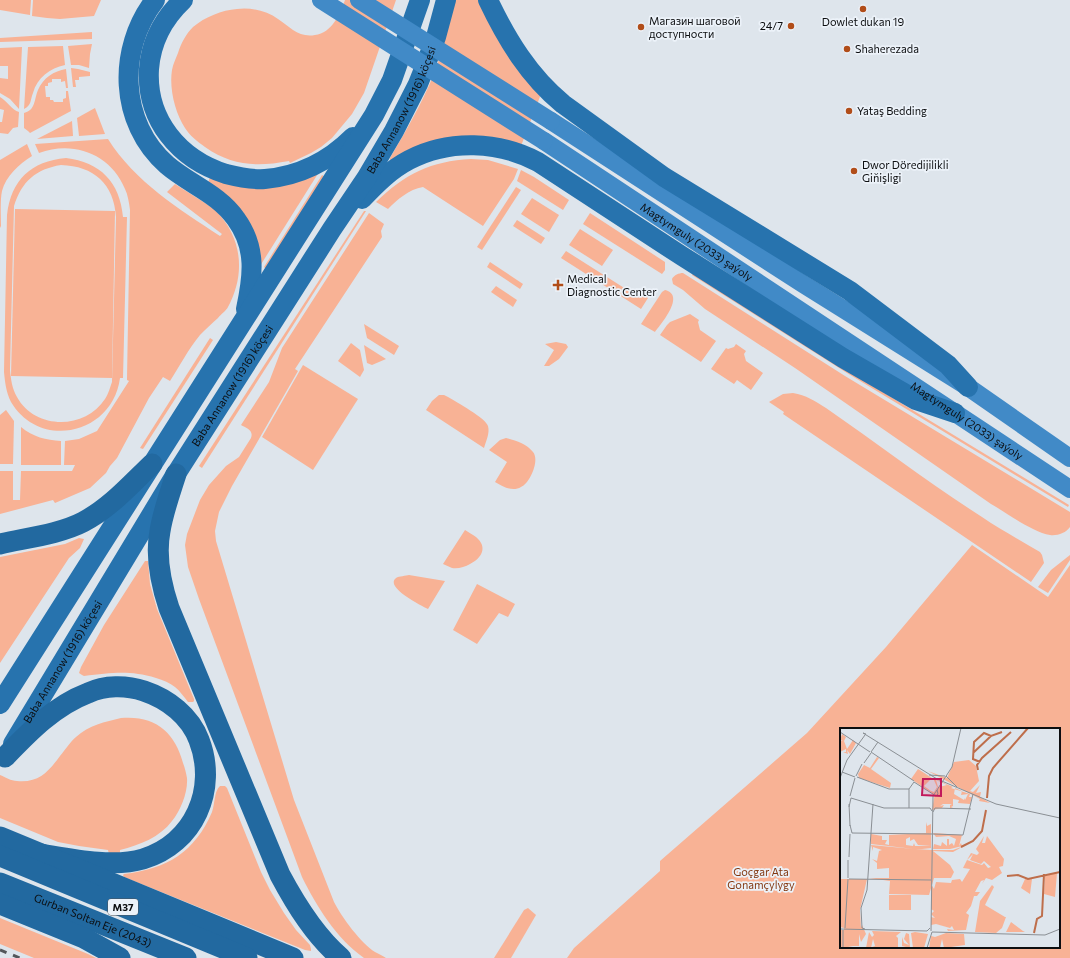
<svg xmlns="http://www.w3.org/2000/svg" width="1070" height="958" viewBox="0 0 1070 958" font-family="Commissioner,sans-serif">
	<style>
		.green { fill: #f8b295; fill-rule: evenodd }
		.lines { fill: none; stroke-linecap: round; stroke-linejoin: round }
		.secondary { stroke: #418ac7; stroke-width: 18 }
		.primary { stroke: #2773ae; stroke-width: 20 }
		.trunk { stroke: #2269a0; stroke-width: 21 }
		.rail { stroke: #53565a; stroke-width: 3; stroke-dasharray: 7 7; stroke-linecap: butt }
		.secondary-bridge { stroke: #418ac7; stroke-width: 18 }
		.poi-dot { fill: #b14d19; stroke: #ecf2f9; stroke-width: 1.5 }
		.labels { text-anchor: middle; stroke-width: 3.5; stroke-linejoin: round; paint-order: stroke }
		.shield { fill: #ecf2f9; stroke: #4f5256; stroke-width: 1 }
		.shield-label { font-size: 10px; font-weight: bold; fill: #0c0e10 }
		.poi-label { font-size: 11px; fill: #0c0e10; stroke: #ecf2f9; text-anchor: start }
		.street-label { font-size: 11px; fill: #0c0e10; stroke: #ecf2f9 }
		.park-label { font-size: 11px; fill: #833811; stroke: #ecf2f9 }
		.inset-river { fill: none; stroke: #be6e4b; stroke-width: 2 }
		.inset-road { fill: none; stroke: #8a8f94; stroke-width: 1 }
		.view { fill: #c2185b; fill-opacity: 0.15; stroke: #c2185b; stroke-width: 2 }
		.inset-edge { fill: none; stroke: #0c0e10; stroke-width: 2 }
	</style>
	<rect width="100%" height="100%" fill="#dee5ec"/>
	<g class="green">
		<polygon points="0,0 31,0 30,15 0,10"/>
		<polygon points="33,0 101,0 94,16 60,19 47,18 32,16"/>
		<path d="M345 0H396L364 93 352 114 332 138 321 147 311 153 290 163 289 161C257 167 232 166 205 147 197 141 190 136 185 128 175 113 169 88 172 70 173 64 176 58 178 53 181 43 186 34 193 27 205 17 222 10 237 9 251 7 267 11 278 19 290 27 299 38 315 35 332 33 340 14 345 0Z"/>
		<path d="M455 0H478L541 94 521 146 391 161 390 160V158C406 131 422 103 434 74 443 50 448 25 455 0Z"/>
		<polygon points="92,32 92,39 0,42 0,38"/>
		<polygon points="92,44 90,54 89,68 79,65 71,65 68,46"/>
		<path d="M63 46 65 65C50 68 37 78 33 93 30 100 32 105 24 109L28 47Z"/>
		<polygon points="22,47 19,109 10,99 0,93 0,78 8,79 8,66 0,66 0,48"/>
		<polygon points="71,68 78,69 90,72 90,76 79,77 79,80 75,80 76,87 73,87"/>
		<path d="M66 69 68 88H66L65 81 61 82V79H52V82L48 83V86H45L46 97H50V100H53L54 102H63V99L66 98V91H68L71 111 30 133 28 131 24 128V113C36 110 34 99 38 90 43 78 54 71 66 69Z"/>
		<path d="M0 97C7 101 12 110 19 112L18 127 13 128 8 134 0 133V122H2L4 110 0 109Z"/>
		<polygon points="95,108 105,134 79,136 77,118"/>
		<polygon points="72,121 73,136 37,139"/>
		<path d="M108 139C135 182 179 209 220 236L222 234 167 192 175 184C188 193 204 201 216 211 242 237 246 274 228 307 226 311 221 314 218 318 212 323 206 329 200 335 189 348 179 367 170 381L163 377 149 398 117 458 110 466 106 473 90 488 55 503 53 500 0 514V471H13V500H20L21 471H72L75 465H64L65 441 79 439 97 431 129 381 127 380V378L130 210C129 203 128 195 125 189 111 154 73 140 39 153L35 144Z"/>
		<path d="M27 144 32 156C19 164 6 176 2 191 0 200 1 216 1 226L0 228V160Z"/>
		<path d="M66 158C100 162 120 182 123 217H127L123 378H120C113 434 40 451 11 402 6 392 5 382 4 372L7 215C11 180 31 161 66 158ZM61 165C94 166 114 184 116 217L112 382C110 387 109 393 105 399 85 430 35 430 17 397 12 388 11 380 10 370L14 206C22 181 36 169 61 165Z"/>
		<path d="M471 159 488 160 518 169 514 179 483 226 423 187C409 189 397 200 388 209L376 202C405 174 431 161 471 159Z"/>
		<polygon points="521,170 534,177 569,200 563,210 517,181"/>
		<polygon points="319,172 260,266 208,183 210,177"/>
		<polygon points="322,175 325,177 266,269 264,267"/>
		<polygon points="516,187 521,190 482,250 477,247"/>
		<polygon points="532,198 559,215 549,232 521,214"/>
		<polygon points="15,209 115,211 112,378 11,376"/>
		<polygon points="364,211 366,211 202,468 199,466"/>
		<path d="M369 213 384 224 381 231 382 237 295 369 298 371 232 486 219 512 215 531 216 541 294 800 334 902C342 918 361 943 375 952 379 954 383 956 386 958H364C336 938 317 907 302 877L199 599 188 567 185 545 187 534 200 500 209 485 226 466 239 457 251 438C254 430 246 428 241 425L269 382 282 348Z"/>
		<polygon points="590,213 665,262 665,270 662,274 583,224"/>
		<polygon points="517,220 545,238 541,244 513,226"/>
		<polygon points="580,229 613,250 602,266 569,245"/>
		<polygon points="566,251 640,298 642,294 648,298 641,309 561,258"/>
		<polygon points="490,262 523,284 520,289 487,267"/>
		<path d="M683 273 845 376 1070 512V527C1066 533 1057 536 1050 535 1032 532 1007 513 991 504L795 368 705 309 683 290 673 284 672 279C674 275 679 273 683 273Z"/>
		<polygon points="693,273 848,371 1069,505 1068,507 847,373 692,275"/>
		<polygon points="496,286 517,300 513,307 491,292"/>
		<path d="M665 290C686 295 661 324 655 332L641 324 662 292Z"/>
		<polygon points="690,314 699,320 698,322 700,330 716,341 701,362 660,335 667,325 670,322"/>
		<polygon points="364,324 399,346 394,355 367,338"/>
		<polygon points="210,338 213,340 143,449 140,448"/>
		<polygon points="556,342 566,344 568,347 559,359 549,366 544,366 554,350 545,344"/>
		<polygon points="351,343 360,350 364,370 360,377 338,361"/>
		<polygon points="736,344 746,351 744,354 746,361 763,373 751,390 737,380 734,384 711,369 726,348 728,349 734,347"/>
		<polygon points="364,345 386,359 372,365 367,363"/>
		<polygon points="303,365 358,399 313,470 262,437"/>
		<path d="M793 393C806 395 815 401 826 408 878 444 929 483 982 517 1001 530 1020 540 1040 552L1042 555 1044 563 1031 582 783 414 784 412 769 402 783 394Z"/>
		<path d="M439 395H444L448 397C456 402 486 418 488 426 490 433 486 441 484 448L426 410 432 401Z"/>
		<polygon points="6,410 14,421 13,464 0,464 0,415"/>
		<path d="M21 427C33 437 46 440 61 441V465H21Z"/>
		<path d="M506 438C515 440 527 444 533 452 540 460 530 483 521 487 513 492 503 487 495 482L507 462 489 450 500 440Z"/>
		<path d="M465 530C468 532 472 534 476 537 488 547 482 558 470 564 465 567 458 569 452 568 449 567 446 565 443 564Z"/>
		<polygon points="79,538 84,539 80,548 69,558 0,663 0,557 65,544"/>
		<path d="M972 545 1048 597 1070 565V958H567L574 948 660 871V861L807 733 886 647ZM841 729H1059V947H841Z"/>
		<polygon points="1070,555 1070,560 1048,593 1038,587 1051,570"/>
		<path d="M145 561H148L150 584 157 609 194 699V701L193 702H188C184 697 180 691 175 687 170 683 163 680 156 678 129 670 112 673 84 676L82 675 79 673 81 667 104 625Z"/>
		<path d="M409 575 445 581 428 609C422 606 384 587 396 578 399 576 406 576 409 575Z"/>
		<polygon points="477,584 515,604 508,617 499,613 477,644 453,630"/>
		<path d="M121 718C155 715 175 732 183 763 185 768 186 773 187 778 188 792 181 810 172 821 160 837 140 845 120 850V854H109L108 850 79 846 58 842 0 818V775C5 777 11 781 17 781 39 783 48 772 60 756 65 750 70 742 76 737 89 725 105 722 121 718Z"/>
		<path d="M220 786H225L227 788 261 872 270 890 284 913 296 930 310 945 311 949V951L305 950 124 877 123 875 124 874C167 869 195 852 212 812 215 804 214 791 220 786Z"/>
		<polygon points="528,908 536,915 511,958 494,958 524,910"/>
		<polygon points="0,918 88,954 96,958 34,958 0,944"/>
	</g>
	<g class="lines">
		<g class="secondary">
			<polyline points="551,121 803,284 968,387 1070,458"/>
			<path id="s1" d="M544 141 1070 489"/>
		</g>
		<g class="primary">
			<path d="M155 0C117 49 119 123 167 165 189 184 219 194 236 219 257 248 253 276 246 309"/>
			<path d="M183 0C164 18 151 42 149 69 146 120 179 159 226 174 238 177 252 180 265 179 299 176 329 161 353 137"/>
			<path d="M488 0C507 40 529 76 563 104L664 177 850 291 948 365 968 387"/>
			<path d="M362 199C376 184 390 170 409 160 449 139 499 141 538 162L682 256 843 358 916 400 955 413"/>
			<polyline points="0,704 374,115 392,80 420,0"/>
			<path id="s2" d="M13 744 176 474 332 229 367 177 394 131 418 84 424 69 436 37 446 0"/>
		</g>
		<g class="trunk">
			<path d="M176 474C170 493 163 512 160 531 155 557 161 584 169 608L280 875C296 905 315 936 341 958"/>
			<path d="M0 544C26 538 60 534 83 522 110 508 130 485 152 464"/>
			<path d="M5 757C29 732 54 706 88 693 105 685 126 685 144 691 168 699 190 716 199 740 218 789 194 844 143 859 113 868 71 859 41 854"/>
			<polyline points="0,837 293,958"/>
			<polyline points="0,856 247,958"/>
			<path id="s3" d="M0 883 186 958"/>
			<polyline points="0,904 84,938 120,958"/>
		</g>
		<polyline class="rail" points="0,950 20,958"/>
		<g class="secondary-bridge">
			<polyline points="321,0 544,141"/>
			<polyline points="359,0 551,121"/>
		</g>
	</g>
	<g class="poi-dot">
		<circle cx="863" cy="9" r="4"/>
		<circle cx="791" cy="26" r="4"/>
		<circle cx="641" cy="27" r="4"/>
		<circle cx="847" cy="49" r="4"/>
		<circle cx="849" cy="111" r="4"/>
		<circle cx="854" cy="171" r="4"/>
		<path d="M556 279h4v4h4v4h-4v4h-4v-4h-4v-4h4z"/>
	</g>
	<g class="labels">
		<rect class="shield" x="108" y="899" width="30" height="16" rx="3"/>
		<g class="shield-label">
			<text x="123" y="911">M37</text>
		</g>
		<g class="poi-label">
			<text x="649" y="25">Магазин шаговой<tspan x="649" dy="13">доступности</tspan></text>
			<text x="863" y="26" text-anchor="middle">Dowlet dukan 19</text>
			<text x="783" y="30" text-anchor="end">24/7</text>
			<text x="855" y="53">Shaherezada</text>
			<text x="857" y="115">Yataş Bedding</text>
			<text x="862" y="169">Dwor Döredijilikli<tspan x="862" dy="13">Giňişligi</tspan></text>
			<text x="567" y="283">Medical<tspan x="567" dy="13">Diagnostic Center</tspan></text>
		</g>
		<g class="street-label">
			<text dy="4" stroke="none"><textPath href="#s2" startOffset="744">Baba Annanow (1916) köçesi</textPath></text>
			<text dy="4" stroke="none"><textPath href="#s1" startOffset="183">Magtymguly (2033) şaýoly</textPath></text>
			<text dy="4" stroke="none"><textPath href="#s2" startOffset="420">Baba Annanow (1916) köçesi</textPath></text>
			<text dy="4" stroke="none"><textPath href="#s1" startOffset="507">Magtymguly (2033) şaýoly</textPath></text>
			<text dy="4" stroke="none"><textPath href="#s2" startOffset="96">Baba Annanow (1916) köçesi</textPath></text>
			<text dy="4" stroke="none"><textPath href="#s3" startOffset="100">Gurban Soltan Eje (2043)</textPath></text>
		</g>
		<g class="park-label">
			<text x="761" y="876">Goçgar Ata<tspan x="761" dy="13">Gonamçylygy</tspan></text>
		</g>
	</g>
	<g transform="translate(840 728)">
		<rect width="220" height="220" fill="#dee5ec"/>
		<path d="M2 6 6 9 4 13 7 21 13 12 16 15 10 26 7 22 8 26 3 24H6V21L0 24V13H3L0 12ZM37 29 39 30 31 41 51 55 50 60 19 50 18 46 24 37 30 40ZM129 32 136 38 139 53 130 63 133 64 140 57 136 65 141 64 140 69 150 75 139 73 140 71 88 43 107 50 114 34ZM78 41 92 50 84 58 91 63 94 64 97 59 93 50 113 59 111 60 130 66 129 69H132L130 76 118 75 119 72 113 71V78L111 79 113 80H110V77L112 76H103L100 78 104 77 102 80 92 82 95 65 99 59 107 57 96 52 98 59 93 68 92 65 71 51ZM115 60 122 63 121 67 128 66 125 72V70L124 72 114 66ZM86 94 87 98 91 96V120H82L92 121 76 122H113L124 118 113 124 93 123 110 137 114 144 111 150H94L89 167 49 166 50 153 29 150H49V140L37 141V135L32 131 37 133 39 123 42 122 33 119V123L31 117 74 121 31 116V106L42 108V112H47L45 116 49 117V107L86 105ZM70 109V113L74 111 78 117 91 118H75L74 115 73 118 66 117V111ZM93 105 122 107 119 118 121 115 122 118 110 121H93L94 116 101 118 102 114 107 118V111H109V117L112 115 114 118 116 111 109 108 96 109ZM144 108 142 115H145L147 108 164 131 163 138 159 139 162 145 152 152 146 150 142 156 144 152 141 153 135 164H140L137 168H134L131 178 126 185 129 187 126 202 108 203 107 201 114 202 112 198 110 200 96 196 91 197V189L95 190 91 186 94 183 91 181V156L94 161 96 154 111 155 112 152 120 151 122 154 130 141 123 140 127 132 142 137 144 135 148 140 151 139 144 133 141 136 130 132 133 126 127 132 131 125 137 127 139 125 136 121ZM217 145 215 169 204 166 205 148ZM0 151H27L20 182 17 183 20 182 21 200 22 197 26 206 21 214 19 206V218H8L18 220H0V202H4V200L0 199ZM185 151H192L190 166 181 160ZM152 157 154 159 145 177 165 189H170H166L162 200 156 205 135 204 140 173ZM49 167H71V182H49ZM171 194 183 203 185 204H166ZM32 203 61 204 56 208 58 210V220H35L32 219 35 218 33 211 31 220H26L29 204 32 209 34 207ZM75 204 88 206 84 220H73L71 205ZM66 205 69 206 70 220 62 218V209L64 215 69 217 64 211ZM106 205 124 206 125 217 104 220 102 211 100 220H89L91 208 95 209Z" fill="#f8b295" fill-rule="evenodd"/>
		<path class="inset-river" d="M133 25 151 8M140 34 133 31 134 14 144 5 151 8 162 4M138 42 137 37 142 30 171 4M147 70 149 48 153 40 188 0M121 119 133 113 142 103 146 82M167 148 178 147 188 151 220 144M194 205 197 191 202 188 204 146"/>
		<path class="inset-road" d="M0 4 30 24M26 6 23 5 97 51 156 76 220 90M31 24 74 53M31 24 38 14M24 35 31 25M2 44 15 49M89 47 105 48M16 48 22 36M106 48 117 59M17 49 49 61H69M0 50 7 32 25 7M74 54 96 68 98 66 97 62M10 68 15 50M9 76 10 98M9 79 11 70 44 80H90L92 83M69 80V61L74 54M93 84 95 80 131 81M10 97 12 105 92 106M93 106 123 107M123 107 133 66M9 129 10 106M8 150V132M9 151 91 152M5 200 8 151M0 201 87 203 90 200M25 201 22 200 21 180 27 162 33 76M91 203 93 68 112 39 121 0M3 220V202M87 220 92 204 205 207 220 201"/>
		<path class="view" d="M83 51H101V68L82 67Z"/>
		<rect width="220" height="220" class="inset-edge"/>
	</g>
</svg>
